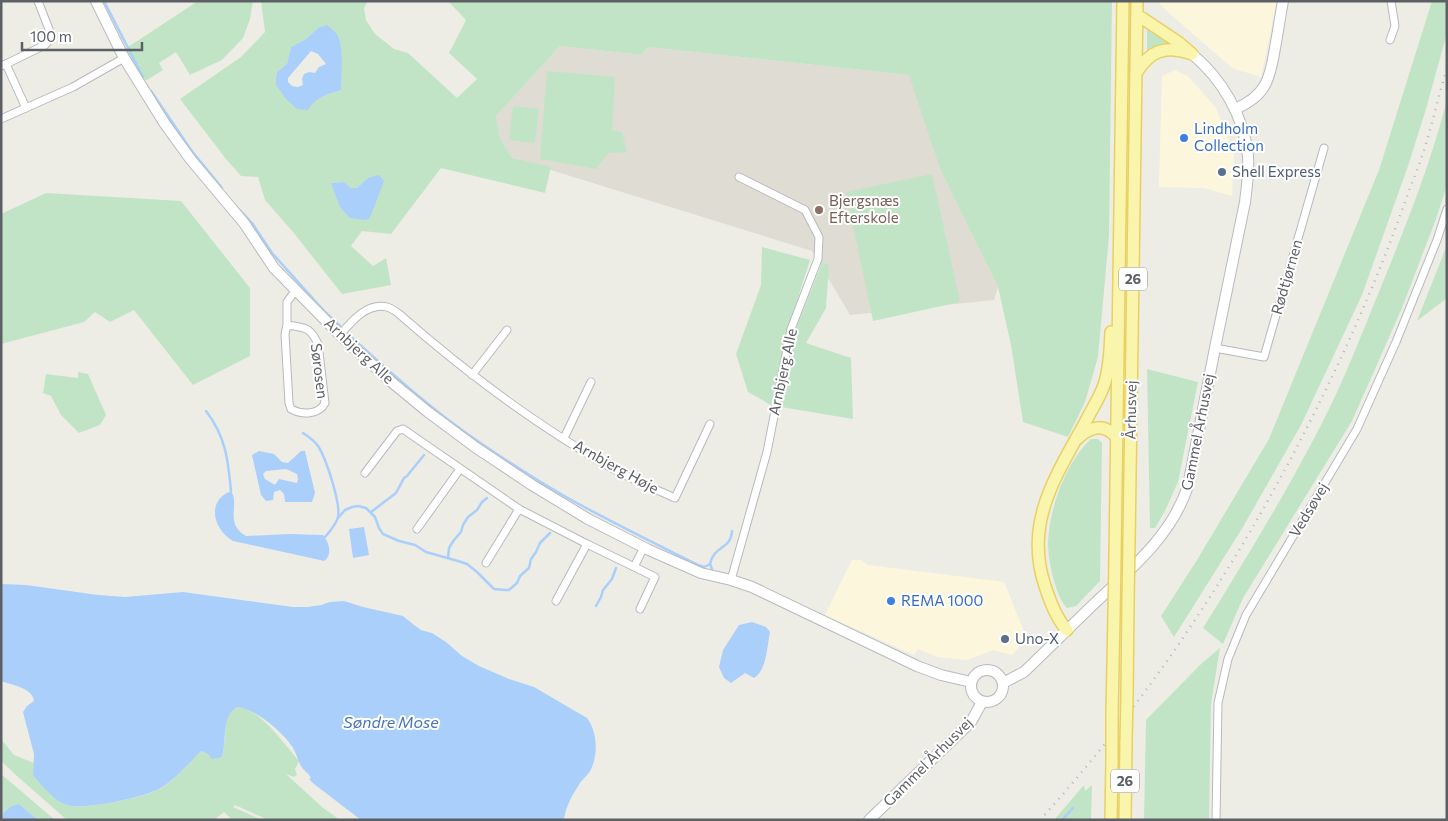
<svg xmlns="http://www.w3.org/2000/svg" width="1448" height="821" viewBox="0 0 1448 821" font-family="Commissioner,sans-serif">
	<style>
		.commercial { fill: #fcf7dc }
		.education { fill: #dedcd3 }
		.green { fill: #c2e4c6; fill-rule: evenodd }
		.water { fill: #a9cffa; fill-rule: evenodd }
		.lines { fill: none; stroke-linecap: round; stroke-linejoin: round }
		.stream { stroke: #a9cffa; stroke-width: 2.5 }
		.street-casing { stroke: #b7b9be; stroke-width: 9 }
		.secondary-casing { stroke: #b8bac0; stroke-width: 12 }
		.primary-casing { stroke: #e9d063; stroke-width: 14 }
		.street { stroke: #fff; stroke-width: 7 }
		.secondary { stroke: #fff; stroke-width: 10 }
		.primary { stroke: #faf5ad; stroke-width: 11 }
		.rail { stroke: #b5b6b6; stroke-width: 2.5; stroke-dasharray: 1 6; stroke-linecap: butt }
		.primary-bridge-casing { stroke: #e9d063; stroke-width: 14; stroke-linecap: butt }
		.primary-bridge { stroke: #faf5ad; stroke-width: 11 }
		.shop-dot { fill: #3f7fe0; stroke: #fff; stroke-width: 2 }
		.service-dot { fill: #5c6f8a; stroke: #fff; stroke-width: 2 }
		.education-dot { fill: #8d6e63; stroke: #fff; stroke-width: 2 }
		.labels { text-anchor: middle; stroke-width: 4; stroke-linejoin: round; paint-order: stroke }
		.shield { fill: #fff; stroke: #8d8f92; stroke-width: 1 }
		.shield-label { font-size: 14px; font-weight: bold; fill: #5c5f64 }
		.shop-label { font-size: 15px; fill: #366cbe; stroke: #fff; text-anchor: start }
		.service-label { font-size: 15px; fill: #4e5e75; stroke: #fff; text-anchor: start }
		.education-label { font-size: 15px; fill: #785e54; stroke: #fff; text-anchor: start }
		.street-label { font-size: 15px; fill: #5c5f64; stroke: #fff }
		.water-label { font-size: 16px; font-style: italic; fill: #4973b3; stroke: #fff }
	</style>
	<rect width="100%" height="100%" fill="#eeede5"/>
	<g class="commercial">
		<polygon points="1159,1 1277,1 1261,77 1232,68 1160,5"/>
		<polygon points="1175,70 1189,77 1216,108 1234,154 1232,196 1204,188 1159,187 1162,76"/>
		<polygon points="852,560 861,560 868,565 1004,582 1027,639 1012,655 993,650 967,660 937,657 918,649 914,655 825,615"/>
	</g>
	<polygon class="education" points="560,46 642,55 647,47 910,75 940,169 998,287 994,300 850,315 812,251 512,158 500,138 496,116"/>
	<g class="green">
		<polygon points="198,1 253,1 250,19 243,38 222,60 190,75 176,52 159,63 163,70 147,80 141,79 125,49"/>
		<path d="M261 1H368L364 8 366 20 375 34 394 49 408 53 457 98 477 79 449 53 466 20 448 1H1112L1109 236 1098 357 1085 402 1068 437 1023 422 1011 345 998 287 940 169 909 75 647 47 642 55 560 46 496 116 500 138 512 158 551 167 545 193 441 168 391 234 362 231 351 246 373 266 386 258 391 285 342 294 293 232 265 200 258 177 241 176 226 159 180 99 241 57 265 32ZM318 28 341 90 319 97 314 101 276 77 277 72 287 64 291 47 306 39ZM368 178 374 205 370 218 331 183 344 182 351 188H357Z"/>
		<polygon points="1432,1 1447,1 1447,33 1426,109 1408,166 1362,295 1301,425 1243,527 1174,637 1161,616 1197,560 1269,439 1379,170"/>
		<polygon points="1147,27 1175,46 1147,55"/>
		<polygon points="547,71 615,77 612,130 622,132 627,152 608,153 596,169 540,159"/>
		<path d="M1447 100V185L1436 219 1402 308 1352 421 1243 598 1223 644 1203 628C1244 562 1285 495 1321 425 1345 379 1363 330 1383 282 1407 223 1431 162 1447 100Z"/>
		<polygon points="513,106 539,109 535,143 509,140"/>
		<polygon points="932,174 960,302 873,321 846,192"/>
		<polygon points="46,193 181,201 250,288 250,356 193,385 134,310 110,322 95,312 84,322 1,344 1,214"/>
		<polygon points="1447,245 1447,298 1417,321"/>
		<polygon points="762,247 810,260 788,329 771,405 748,392 736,354 761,285"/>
		<polygon points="822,263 829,265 826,308 806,343 851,358 853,419 781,407 795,331"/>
		<polygon points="1147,369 1198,382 1178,482 1165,511 1155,528 1150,528"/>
		<polygon points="78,372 88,374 106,415 100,425 79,433 61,415 51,396 43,393 46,374 78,378"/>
		<path d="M1091 439H1098L1102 443 1100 581 1076 606 1067 608C1060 601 1057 590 1054 581 1051 569 1048 556 1048 543 1049 509 1066 462 1091 439Z"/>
		<polygon points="1220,648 1211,704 1209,820 1144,820 1146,720 1202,663"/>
		<path d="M237 707C260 708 284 744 299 761L295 769 297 775 294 777 286 774 322 807 340 820H268L235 805 233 807 262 820H232L224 812 214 820H67L18 777 1 761V739L14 755 34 763C31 776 41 784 49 792 54 796 59 802 64 804 79 812 147 797 162 788 177 778 188 764 201 751L208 754 222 757C226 745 224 720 230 712 231 710 235 708 237 707Z"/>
		<polygon points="1,774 55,820 38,820 19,804 7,809 1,817"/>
		<polygon points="1084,785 1085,791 1092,785 1091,820 1054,820"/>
	</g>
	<g class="water">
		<path d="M327 25C330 28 334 30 336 33 345 45 341 75 341 90 326 95 317 96 308 110L297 109 286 99 276 85V77L277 72 287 64 291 47 306 39 318 28ZM311 51 318 54 326 64 319 67 315 73 309 72 304 74 302 79 303 85 298 87 292 86 288 82V78Z"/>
		<polygon points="379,175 384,181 370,218 366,220 350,218 340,207 331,183 344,182 351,188 357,188 368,178"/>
		<path d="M259 451 274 454 282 462 288 463 301 451H305L315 493 312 502H285L284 494 280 490 274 492 273 500 266 501 261 495 252 455ZM286 469 297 474 298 479 297 483 279 479 275 485 265 479 263 474 266 471Z"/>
		<path d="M231 491C240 504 224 524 246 536L289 534 323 535C329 542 333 555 324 561L320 560 233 541C213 529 206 501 231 491Z"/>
		<polygon points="364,527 369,555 353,558 349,529"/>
		<path d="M1 584 26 585 98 595 125 597 183 592 293 607H308L321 605 330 602 344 601 363 607 403 616 414 625 421 630 432 633 446 642 462 656 479 666 509 679 534 687 587 718C597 731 598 752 592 767 590 773 584 778 580 783 573 794 565 807 564 820H361L314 784 309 779 311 778C308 772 304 771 301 766 297 759 296 751 291 745 281 731 254 708 237 707 221 716 227 741 222 757L212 759 208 754 201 751C188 764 177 778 161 788 146 797 79 812 64 804 53 799 40 784 33 775L34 754 23 712 27 706 34 701C33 688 12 685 1 681Z"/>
		<path d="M752 622 766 627 770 632C767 646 767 670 754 678L745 673 731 683 724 678 719 667 723 650 739 625Z"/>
		<path d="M19 804 38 820H1C2 811 10 806 19 804Z"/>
	</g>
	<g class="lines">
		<g class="stream">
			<polyline points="104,1 143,77"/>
			<polyline points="151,91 191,150 222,188"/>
			<polyline points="233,203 252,223 272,253 325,312 340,326"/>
			<path d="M350 336C391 373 433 411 479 442 507 461 536 480 566 497 609 521 654 543 698 565L704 567 710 564 712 569"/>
			<path d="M206 411C226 437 228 460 231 491"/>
			<path d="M303 433C309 437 314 440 318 446 326 458 341 504 338 517 336 525 330 531 325 537"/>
			<polyline points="371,512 396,493 404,478 407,476 424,455"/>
			<polyline points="338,518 345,510 352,507 358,506 366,508 375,517 379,528 383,534 399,541 415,545 426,552 458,561 467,564 477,572 494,589 505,590 509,590 517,583 520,576 529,568 531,559 536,552 540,543 550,533"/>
			<polyline points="448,558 449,548 454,540 461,532 463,525 468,517 477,510 482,502 487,498"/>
			<path d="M710 564C714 545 731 550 732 531"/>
			<polyline points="596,606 601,597 603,590 612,579 616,568"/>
			<polyline points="1062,820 1073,808"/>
		</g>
		<defs>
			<g id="street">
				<polyline points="1390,40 1395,26 1391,1"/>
				<polyline points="6,64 45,45 52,37 38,1"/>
				<polyline points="1,66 6,64 26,108"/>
				<polyline points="1,119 73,87 124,58"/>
				<path d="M287 325C304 328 310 326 318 344L325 403C319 415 302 415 291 409L289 403 285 334 287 325V302L295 291"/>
				<path d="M340 335C351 322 367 302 387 307 391 308 395 311 398 313 464 371 534 424 610 467 630 479 653 488 675 498L710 424"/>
				<polyline points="1215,348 1264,357 1324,148"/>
				<polyline points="472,375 507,330"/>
				<polyline points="564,438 591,382"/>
				<polyline points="365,473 397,431 403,429 519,509 587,544 655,577 640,609"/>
				<polyline points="417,529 460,469"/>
				<polyline points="486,563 519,509"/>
				<polyline points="634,567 644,547"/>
				<polyline points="731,580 767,452 791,329 818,259 819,237 805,210 739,177"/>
				<polyline points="556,601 587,544"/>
				<polyline points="1216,820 1218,703 1228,659 1246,615 1357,429 1396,342 1437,240 1447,209"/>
			</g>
			<g id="secondary">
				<polyline points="96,1 124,58 165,124 191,160 244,223 274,268 340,335 389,380 428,412 475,447 532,485 588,519 649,550 701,573 731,580 752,587 917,666 941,675 971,682"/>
				<path d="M1235 109C1266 96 1270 79 1275 48 1278 32 1280 17 1283 1"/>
				<circle cx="987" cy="686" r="16"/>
				<path d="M1003 683 1024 672C1048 649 1072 625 1096 602 1132 568 1172 535 1188 486L1215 348 1245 202C1247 187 1249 171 1248 156 1244 116 1222 79 1192 54"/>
				<polyline points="869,820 971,722 982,702"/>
			</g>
			<g id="primary">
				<polyline points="1137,17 1142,18 1178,42 1192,54"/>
				<path d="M1136 73C1150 51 1164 45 1189 53"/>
				<path d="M1078 438C1091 426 1105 423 1117 438"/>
				<polyline points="1129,542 1137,1"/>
				<polyline points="1115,556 1123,1"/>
				<path d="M1067 630C1056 618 1050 601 1045 586 1023 521 1058 473 1087 419 1093 407 1100 397 1104 385 1110 368 1110 349 1111 332"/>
				<polyline points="1127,696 1128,601"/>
				<polyline points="1112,714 1114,615"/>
				<polyline points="1111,820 1112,760"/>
				<polyline points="1125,820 1126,742"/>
			</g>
		</defs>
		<use href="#street" class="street-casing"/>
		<use href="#secondary" class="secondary-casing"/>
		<use href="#primary" class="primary-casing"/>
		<use href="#street" class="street"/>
		<use href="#secondary" class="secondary"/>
		<use href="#primary" class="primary"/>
		<path class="rail" d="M1040 820C1166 681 1267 519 1345 349 1368 299 1389 248 1407 196 1413 180 1420 164 1425 147 1433 121 1439 94 1447 68"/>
		<defs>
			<g id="primary-bridge">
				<polyline points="1128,601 1129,542"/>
				<polyline points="1114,615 1115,556"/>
				<polyline points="1126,742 1127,696"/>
				<polyline points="1112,760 1112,714"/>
			</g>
		</defs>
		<use href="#primary-bridge" class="primary-bridge-casing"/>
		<use href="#primary-bridge" class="primary-bridge"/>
	</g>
	<g class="shop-dot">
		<circle cx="1184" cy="138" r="5"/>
		<circle cx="891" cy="601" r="5"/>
	</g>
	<g class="service-dot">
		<circle cx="1222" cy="172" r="5"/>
		<circle cx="1005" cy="639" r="5"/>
	</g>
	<circle class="education-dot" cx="819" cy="210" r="5"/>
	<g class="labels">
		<g class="shield">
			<rect x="1119" y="267.5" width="28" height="23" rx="4"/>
			<rect x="1111" y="769.5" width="28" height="23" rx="4"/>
		</g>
		<g class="shield-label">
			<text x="1133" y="284">26</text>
			<text x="1125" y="786">26</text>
		</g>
		<g class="shop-label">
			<text x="1194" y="134">Lindholm<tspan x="1194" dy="17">Collection</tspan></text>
			<text x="901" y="606">REMA 1000</text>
		</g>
		<g class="service-label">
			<text x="1232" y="177">Shell Express</text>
			<text x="1015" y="644">Uno-X</text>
		</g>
		<g class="education-label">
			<text x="829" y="206">Bjergsnæs<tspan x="829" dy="17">Efterskole</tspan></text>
		</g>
		<g class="street-label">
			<text transform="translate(1287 277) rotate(-74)" y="5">Rødtjørnen</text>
			<text transform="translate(359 351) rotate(43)" y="5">Arnbjerg Alle</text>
			<text transform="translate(319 371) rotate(83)" y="5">Sørosen</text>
			<text transform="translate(783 372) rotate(-78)" y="5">Arnbjerg Alle</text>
			<text transform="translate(1131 410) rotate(-89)" y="5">Århusvej</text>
			<text transform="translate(1198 432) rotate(-79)" y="5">Gammel Århusvej</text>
			<text transform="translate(616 467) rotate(29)" y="5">Arnbjerg Høje</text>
			<text transform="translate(1309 510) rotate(-59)" y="5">Vedsøvej</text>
			<text transform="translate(928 762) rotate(-45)" y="5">Gammel Århusvej</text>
		</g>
		<g class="water-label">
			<text x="391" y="728">Søndre Mose</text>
		</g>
	</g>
	<rect width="1448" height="821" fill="none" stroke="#5c5f64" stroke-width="5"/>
	<path d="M22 42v8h120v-8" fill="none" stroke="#5c5f64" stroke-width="2.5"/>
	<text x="30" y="42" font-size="15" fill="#5c5f64" stroke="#ffffff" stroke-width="4" paint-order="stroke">100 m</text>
</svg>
